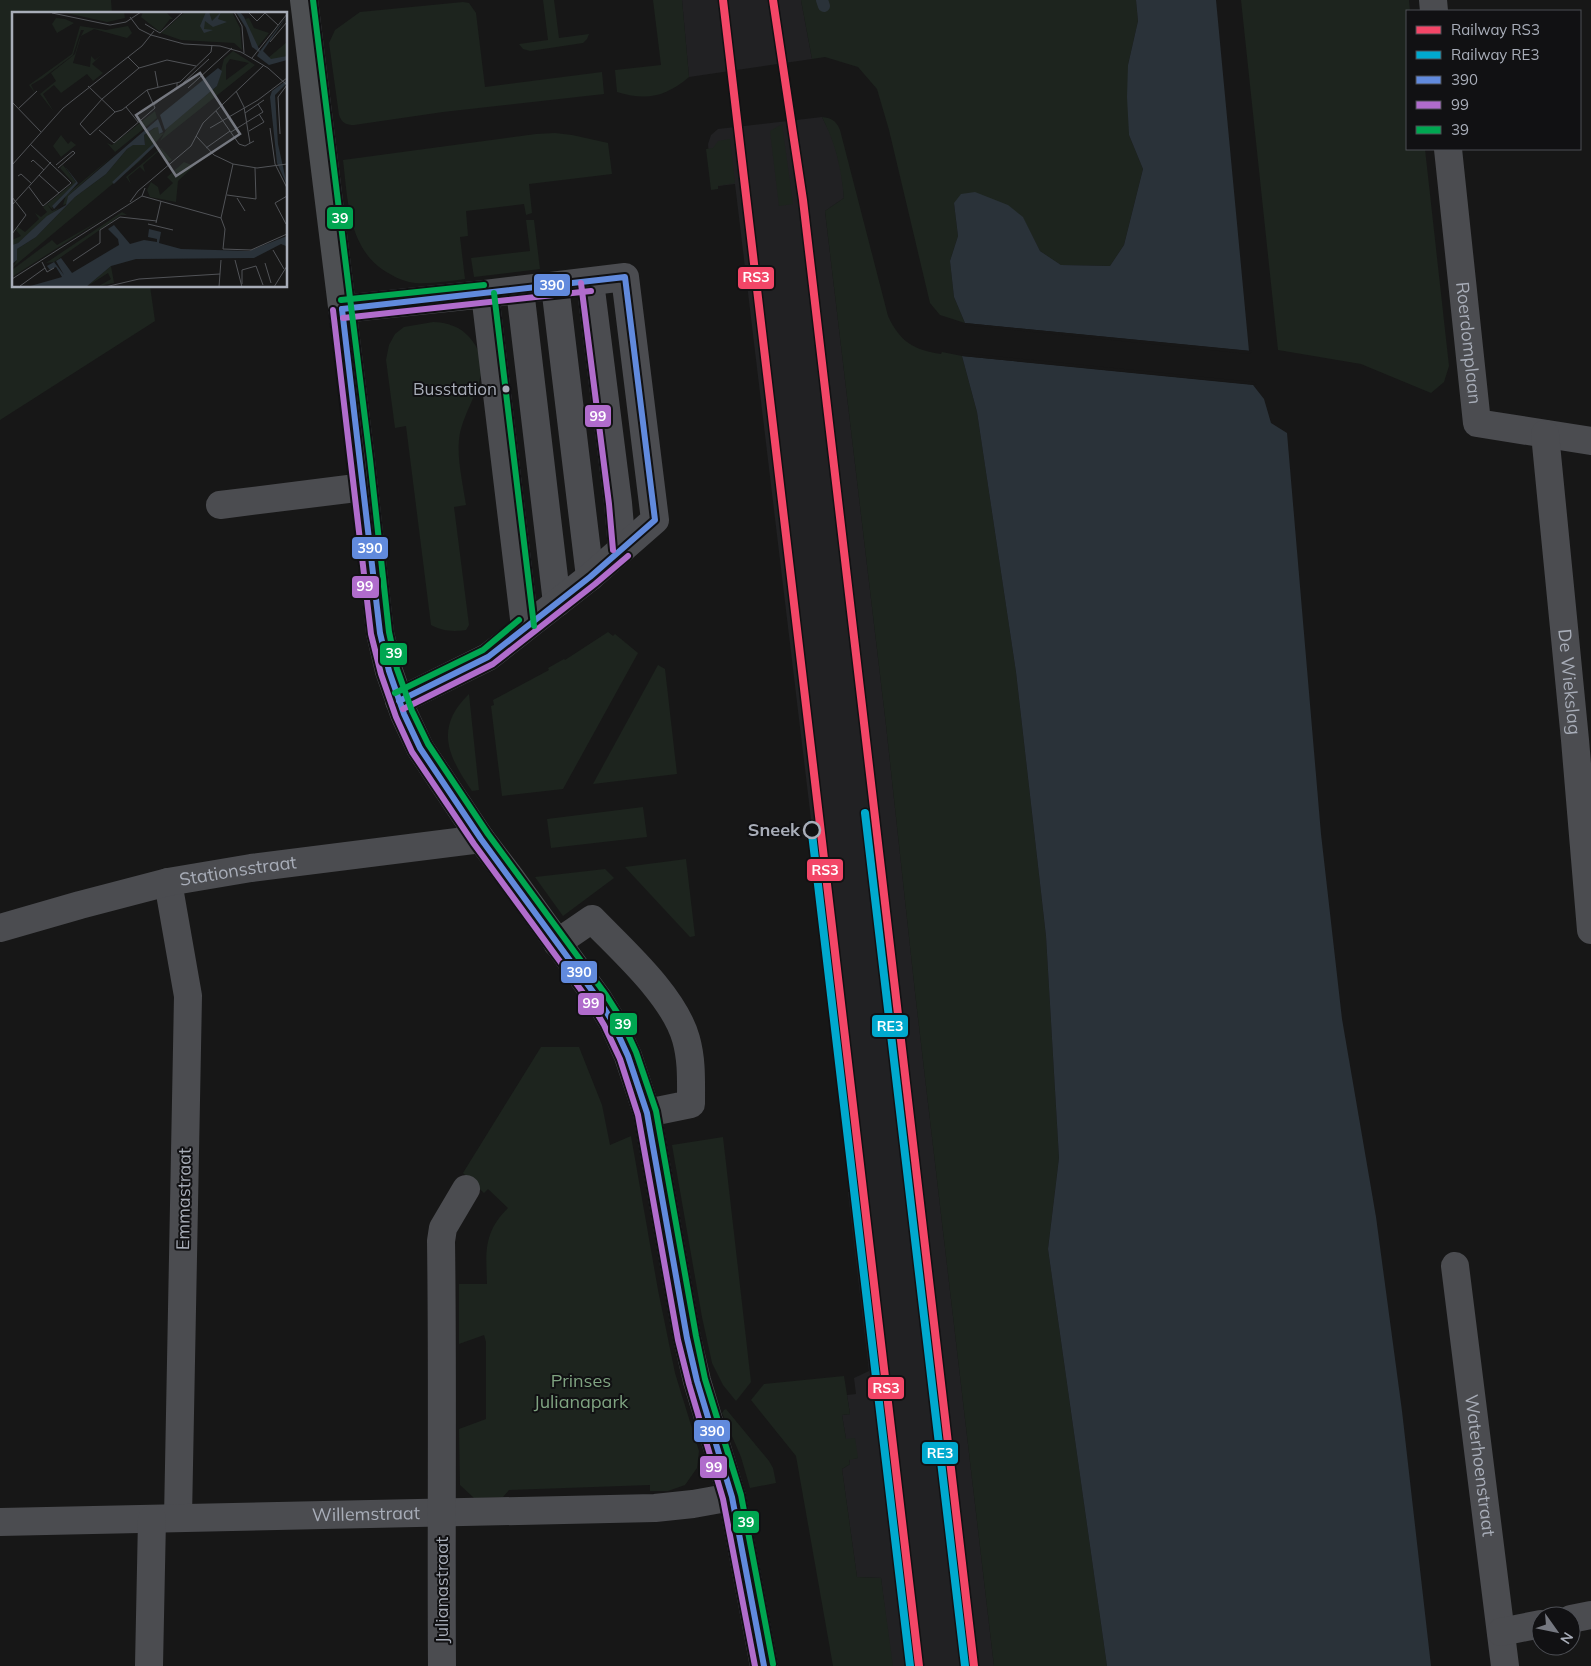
<svg xmlns="http://www.w3.org/2000/svg" width="1591" height="1666" viewBox="0 0 1591 1666" font-family="Mulish,sans-serif">
	<style>
		.built { fill: #212123 }
		.green { fill: #1d241e }
		.water { fill: #2a3239 }
		.pier { fill: #171717 }
		.lines { fill: none; stroke-linecap: round; stroke-linejoin: round }
		.stream { stroke: #2a3239; stroke-width: 12 }
		.minor { stroke: #4b4c50; stroke-width: 28 }
		.major { stroke: #4d4f52; stroke-width: 28 }
		.bus-1-casing { stroke: #111113; stroke-width: 10 }
		.bus-2-casing { stroke: #111113; stroke-width: 10 }
		.bus-3-casing { stroke: #111113; stroke-width: 10 }
		.bus-1 { stroke: #618add; stroke-width: 6 }
		.bus-2 { stroke: #b06ccc; stroke-width: 6 }
		.bus-3 { stroke: #00a651; stroke-width: 6 }
		.rail-1-casing { stroke: #111113; stroke-width: 11 }
		.rail-2-casing { stroke: #111113; stroke-width: 11 }
		.rail-1 { stroke: #f34667; stroke-width: 8 }
		.rail-2 { stroke: #00a9ce; stroke-width: 8 }
		.bus-dot { fill: #a8adb8; stroke: #111113; stroke-width: 2 }
		.stop-dot { fill: #111113; stroke: #a8adb8; stroke-width: 2.5 }
		.labels { text-anchor: middle; stroke-width: 4; stroke-linejoin: round; paint-order: stroke }
		.bus-label { font-size: 17px; fill: #a8adb8; stroke: #111113; text-anchor: end }
		.street-label { font-size: 18px; fill: #a8adb8; stroke: #111113 }
		.stop-label { font-size: 18px; font-weight: bold; fill: #a8adb8; stroke: #111113; text-anchor: end }
		.park-label { font-size: 18px; fill: #7fa381; stroke: #111113 }
		.inset-river { fill: none; stroke: #2a3239; stroke-width: 2.5 }
		.inset-road { fill: none; stroke: #515357; stroke-width: 1 }
		.view { fill: #757880; fill-opacity: 0.15; stroke: #757880; stroke-width: 2.5 }
		.inset-edge { fill: none; stroke: #a8adb8; stroke-width: 2.5 }
		.line-badge { stroke: #111113; stroke-width: 2 }
		.badge-label { font-size: 14px; text-anchor: middle; font-weight: bold; fill: #fff }
	</style>
	<rect width="100%" height="100%" fill="#171717"/>
	<g class="built">
		<polygon points="682,0 801,0 812,59 689,77"/>
		<polygon points="822,117 833,139 842,174 844,198 825,211 886,725 915,992 994,1666 892,1666 881,1578 857,1577 842,1469 850,1464 849,1459 858,1458 846,1439 842,1415 850,1414 847,1395 856,1394 854,1378 869,1371 848,1192 853,1191 830,978 735,184 718,186 711,183 708,144 711,135 718,129"/>
	</g>
	<g class="green">
		<polygon points="0,0 111,0 112,14 14,14 14,286 150,286 155,321 0,420"/>
		<polygon points="543,0 554,0 559,38 589,34 587,39 583,43 530,51 523,49 519,44 548,40"/>
		<path d="M653 0H682L689 77C665 97 647 101 617 92L615 70 661 65Z"/>
		<polygon points="801,0 1136,0 1138,21 1128,65 1129,135 1143,169 1124,245 1110,266 1061,265 1040,251 1023,218 954,203 958,236 950,261 954,297 965,323 940,315 930,303 889,130 877,89 858,67 825,57 812,59"/>
		<polygon points="1241,0 1409,0 1410,11 1407,11 1407,149 1425,149 1449,366 1444,382 1431,393 1361,364 1278,350"/>
		<path d="M463 2 469 3 476 13 485 87 602 72 604 94 443 112 354 125C346 125 342 123 339 115L329 43 335 30 360 12Z"/>
		<path d="M822 117C831 118 836 120 840 130L888 316C900 342 914 350 941 354L942 352 962 356 977 412 1016 672 1046 936 1059 1158 1048 1249 1107 1666H994L915 992 886 725 825 211 844 198C841 167 836 145 822 117Z"/>
		<polygon points="782,124 793,204 779,206 770,131"/>
		<path d="M555 133 572 135 608 143 612 174 529 184 532 213 526 215 524 204 466 211 468 236 460 237 465 279C449 281 432 284 415 283 407 282 398 279 390 274 348 252 348 201 343 160L536 134Z"/>
		<polygon points="730,139 735,183 718,186 718,189 711,190 706,149 713,148 718,141"/>
		<polygon points="526,220 534,220 540,269 474,277 471,258 530,251"/>
		<path d="M433 322C447 322 461 327 470 338 500 373 462 405 459 440 457 459 463 485 466 505L454 507 469 625 466 630C452 632 443 631 431 625L406 426 395 428 386 360 389 345 395 334 404 327Z"/>
		<polygon points="608,632 613,636 615,634 638,653 563,789 502,796 491,706 494,705 493,700 549,670 548,668 564,659 565,660"/>
		<polygon points="658,665 665,669 677,774 593,784"/>
		<path d="M469 694 479 790 472 791C448 756 434 728 469 694Z"/>
		<polygon points="643,807 647,837 551,848 547,819"/>
		<polygon points="686,859 695,936 690,937 625,867"/>
		<polygon points="605,869 614,878 563,916 535,877"/>
		<path d="M541 1047H579L602 1105 610 1145 631 1136 658 1290 675 1373 699 1451 697 1468 685 1485 668 1491H650V1485L509 1490 503 1497 474 1498 460 1485 459 1429 486 1419V1342L484 1335 459 1344V1284H487C486 1252 483 1233 508 1208L488 1189 484 1193 463 1173Z"/>
		<polygon points="723,1137 751,1382 736,1401 723,1385 712,1363 702,1317 672,1145"/>
		<polygon points="844,1376 850,1414 842,1415 846,1439 855,1438 858,1458 849,1460 850,1464 842,1469 857,1577 881,1578 893,1666 833,1666 796,1456 751,1400 764,1384"/>
		<polygon points="726,1409 769,1461 773,1468 776,1483 750,1488 741,1457 722,1413 724,1410"/>
	</g>
	<g class="water">
		<polygon points="1136,0 1216,0 1249,351 965,323 954,297 950,261 958,236 954,203 961,194 975,192 1008,205 1023,217 1040,251 1061,265 1110,266 1124,245 1143,169 1129,135 1127,97 1128,65 1138,21"/>
		<polygon points="962,356 1253,385 1264,399 1271,423 1287,433 1321,834 1342,1019 1376,1217 1402,1411 1431,1666 1107,1666 1048,1249 1059,1158 1046,936 1016,672 977,412"/>
	</g>
	<g class="pier">
		<polygon points="965,323 1252,351 1252,352 1249,354 965,325"/>
		<polygon points="962,353 1254,382 1257,385 962,356"/>
	</g>
	<g class="lines">
		<polyline class="stream" points="822,0 824,6"/>
		<g class="minor">
			<polyline points="1433,0 1434,11"/>
			<path id="s1" d="M1448 149 1477 423 1591 441"/>
			<polyline points="590,282 618,503 622,549"/>
			<polyline points="555,286 590,577"/>
			<polyline points="520,290 557,603"/>
			<polyline points="485,294 525,627"/>
			<polyline points="342,309 485,294 625,277 655,520 590,577 488,657 399,701"/>
			<path id="s2" d="M1545 434 1575 740 1591 930"/>
			<polyline points="220,505 364,487"/>
			<polyline points="168,882 188,996 178,1518"/>
			<path id="s3" d="M0 928 80 905 168 882 251 868 481 839"/>
			<path d="M557 943 592 919C623 951 674 996 686 1039 692 1060 691 1081 691 1104L647 1113"/>
			<path id="s4" d="M1455 1266 1505 1666"/>
			<path id="s5" d="M0 1522 655 1508 693 1504 732 1497"/>
			<polyline points="1571,1619 1591,1615"/>
			<polyline points="1501,1632 1541,1624"/>
			<polyline points="149,1666 152,1519"/>
			<path d="M442 1666C441 1524 443 1382 441 1241L443 1228 466 1189"/>
		</g>
		<polyline class="major" points="304,0 361,460 380,633 389,671 404,714 420,748 481,839 510,877 599,1000 612,1021 628,1056 647,1113 687,1338 697,1381 732,1497 764,1666"/>
		<defs>
			<g id="bus-1">
				<polyline points="342,309 380,633 389,671 404,714 420,748 481,839 599,1000 612,1021 628,1056 647,1113 687,1338 697,1381 732,1497 764,1666"/>
				<polyline points="342,309 625,277 655,520 590,577 488,657 399,701"/>
			</g>
			<g id="bus-2">
				<polyline points="581,283 609,504 613,550"/>
				<polyline points="333,310 371,634 381,674 396,717 412,752 474,844 592,1005 604,1025 620,1059 638,1115 678,1340 689,1384 723,1499 755,1666"/>
				<polyline points="343,318 591,291"/>
				<polyline points="403,709 493,664 595,584 628,556"/>
			</g>
			<g id="bus-3">
				<polyline points="313,0 370,459 389,632 397,669 412,711 428,744 488,834 606,995 620,1017 636,1052 656,1111 696,1336 705,1379 741,1495 773,1664"/>
				<polyline points="494,293 534,626"/>
				<polyline points="341,300 484,285"/>
				<polyline points="395,693 483,650 519,620"/>
			</g>
		</defs>
		<use href="#bus-1" class="bus-1-casing"/>
		<use href="#bus-2" class="bus-2-casing"/>
		<use href="#bus-3" class="bus-3-casing"/>
		<use href="#bus-1" class="bus-1"/>
		<use href="#bus-2" class="bus-2"/>
		<use href="#bus-3" class="bus-3"/>
		<defs>
			<g id="rail-1">
				<polyline points="723,0 919,1666"/>
				<polyline points="773,0 803,200 974,1666"/>
			</g>
			<g id="rail-2">
				<polyline points="865,813 965,1666"/>
				<polyline points="811,825 910,1666"/>
			</g>
		</defs>
		<use href="#rail-1" class="rail-1-casing"/>
		<use href="#rail-2" class="rail-2-casing"/>
		<use href="#rail-1" class="rail-1"/>
		<use href="#rail-2" class="rail-2"/>
	</g>
	<circle class="bus-dot" cx="506" cy="389" r="4.5"/>
	<circle class="stop-dot" cx="812" cy="830" r="8"/>
	<g class="labels">
		<g class="bus-label">
			<text x="497" y="395">Busstation</text>
		</g>
		<g class="street-label">
			<text dy="6" stroke="none"><textPath href="#s1" startOffset="195">Roerdomplaan</textPath></text>
			<text dy="6" stroke="none"><textPath href="#s2" startOffset="249">De Wiekslag</textPath></text>
			<text dy="6" stroke="none"><textPath href="#s3" startOffset="245">Stationsstraat</textPath></text>
			<text transform="translate(184 1199) rotate(-89)" y="6">Emmastraat</text>
			<text dy="6" stroke="none"><textPath href="#s4" startOffset="201">Waterhoenstraat</textPath></text>
			<text dy="6" stroke="none"><textPath href="#s5" startOffset="366">Willemstraat</textPath></text>
			<text transform="translate(442 1590) rotate(-90)" y="6">Julianastraat</text>
		</g>
		<g class="stop-label">
			<text x="800" y="836">Sneek</text>
		</g>
		<g class="park-label">
			<text x="581" y="1387">Prinses<tspan x="581" dy="21">Julianapark</tspan></text>
		</g>
	</g>
	<g transform="translate(12 12)">
		<rect width="275" height="275" fill="#171717"/>
		<path d="M50 0H112L113 6 95 10ZM131 0H154L161 7H158L148 20 129 5ZM173 0H220L228 16 230 38 222 31 169 28 149 21ZM44 6 53 7 62 11 45 21 40 12ZM237 6 242 16 257 21 245 36 233 7ZM68 14 94 18 116 14 120 21 115 26 82 17 69 24 61 51 78 55 79 44 83 48 89 43 80 52 91 61 81 69 75 62 49 81 42 73 31 82 42 100 28 82 44 69 39 61 63 42 67 28 72 18H69L61 43 31 66 19 73 23 81 17 73 60 42ZM275 30V44L261 48 256 46ZM221 39 243 53 148 129 155 116 205 74 212 47ZM218 47 237 51 214 68V53ZM143 99 145 106 103 140 95 131 100 133ZM146 114 147 122 152 121 128 149 0 256 5 248V237L24 225 63 185 94 162 115 137 120 133H133L132 123ZM49 123 56 132 59 129 64 133 49 145 41 134ZM149 136 160 148 155 150 149 137 131 153 133 160 128 155 116 165 119 172 114 165ZM102 143 56 184 55 192 51 193 54 183ZM172 150 182 154 166 169 164 190 138 185 135 178 139 170 146 175 148 183 161 171 155 165ZM51 153 64 170 40 194 41 198 35 192 61 171 48 156ZM35 192 40 199 47 196 6 231 0 233V228L9 224 4 218 6 215 13 220 27 207 23 201 29 205 35 200 31 195ZM110 200 115 203H109L42 250 34 251ZM92 206 0 265V258L40 228 45 233ZM99 254 102 271 87 274 99 267 96 261 74 275Z" fill="#1d241e" fill-rule="evenodd"/>
		<path d="M194 0H197L200 9 209 0 206 7 215 10 201 15 193 9 192 17 201 18 192 21 188 14ZM224 0H228L232 5 248 39 275 4 251 39 259 47 275 44V48L257 53 245 44 247 40 240 35 234 16ZM206 56 210 59 205 74 153 118 148 103ZM275 68V71L263 83 266 132 275 173 265 151 258 85 260 79ZM146 107 151 120 147 122 146 115 142 116 132 123 133 133H121L115 137 94 162 63 185 24 225 5 237V248L0 252V233L6 231 35 204 54 193 56 184ZM52 153 66 171 42 197 40 194 64 170ZM102 213 118 232 132 228 145 230V227L136 225 137 217 149 220 147 231 169 237 237 239 275 224V230L274 234 269 232 242 246 124 247 99 254 74 275H15L50 265 44 255 38 258 35 254 42 250 52 263 44 249 49 246 60 261 107 233 106 227 96 217Z" fill="#2a3239"/>
		<path class="inset-river" d="M101 171 143 132"/>
		<path class="inset-road" d="M222 0 230 14 232 41M236 0 245 9 254 0M252 0 266 13M40 1 98 13 114 10 129 0M118 5 127 17 139 23 172 32 208 34 229 40 256 56 275 73M133 12 148 21 171 0M258 30 275 10M116 45 127 56M240 46 275 2M184 54 155 48 127 56 90 87 68 112 78 123 103 100 110 98 135 78 168 70 199 40 200 33M143 59 146 75M171 71 197 47M76 74 103 100M176 76 220 36M224 79 232 95 238 131M0 90 29 120M142 93 165 75V71M114 95 126 110M7 96 25 79M204 99 227 132 233 134 242 129M233 101 252 88M198 116 246 88 275 66M258 116 263 152 275 176M87 118 102 131 143 96 135 78M237 119 252 110 247 102M219 120 251 100 246 92M268 122 266 85 275 73M184 124 202 143 221 152 245 156 275 152M194 136 218 119M19 150 21 148 32 158M0 153 51 96 130 34 142 19M44 153 61 139M46 156 63 141 61 139M27 163 47 181M6 164 9 162 20 172M17 175 31 194 59 171 18 132M215 183 244 187 243 156M130 184 209 206 213 217 211 237 239 238 275 222M0 185 14 203 0 222M225 186 233 199M118 190 126 179 179 134 191 111 252 53M0 193 39 150M209 206 221 152M144 211 149 189M136 212 161 218M274 212 263 191 275 184M261 238 272 257M223 248 230 275M61 249 88 231V218L108 205 145 209M30 250 35 260 42 256M253 251 259 271M0 267 130 184 133 176M230 272V258L244 254 251 273M8 274 33 256M93 275 127 267 208 262M207 275 209 248M262 275 275 254"/>
		<path class="view" d="M188 61 228 122 164 164 124 103Z"/>
		<rect width="275" height="275" class="inset-edge"/>
	</g>
	<g class="line-badge">
		<rect x="326" y="206" width="28" height="24" rx="5" fill="#00a651"/>
		<rect x="737" y="266" width="38" height="24" rx="5" fill="#f34667"/>
		<rect x="533" y="273" width="38" height="24" rx="5" fill="#618add"/>
		<rect x="584" y="404" width="28" height="24" rx="5" fill="#b06ccc"/>
		<rect x="351" y="536" width="38" height="24" rx="5" fill="#618add"/>
		<rect x="351" y="575" width="29" height="24" rx="5" fill="#b06ccc"/>
		<rect x="379" y="642" width="29" height="24" rx="5" fill="#00a651"/>
		<rect x="806" y="858" width="38" height="24" rx="5" fill="#f34667"/>
		<rect x="560" y="960" width="38" height="24" rx="5" fill="#618add"/>
		<rect x="577" y="992" width="28" height="24" rx="5" fill="#b06ccc"/>
		<rect x="609" y="1012" width="29" height="24" rx="5" fill="#00a651"/>
		<rect x="871" y="1014" width="38" height="24" rx="5" fill="#00a9ce"/>
		<rect x="867" y="1376" width="38" height="24" rx="5" fill="#f34667"/>
		<rect x="693" y="1419" width="38" height="24" rx="5" fill="#618add"/>
		<rect x="921" y="1441" width="38" height="24" rx="5" fill="#00a9ce"/>
		<rect x="699" y="1455" width="29" height="24" rx="5" fill="#b06ccc"/>
		<rect x="732" y="1510" width="28" height="24" rx="5" fill="#00a651"/>
	</g>
	<g class="badge-label">
		<text x="340" y="223">39</text>
		<text x="756" y="282">RS3</text>
		<text x="552" y="290">390</text>
		<text x="598" y="421">99</text>
		<text x="370" y="553">390</text>
		<text x="365" y="591">99</text>
		<text x="394" y="658">39</text>
		<text x="825" y="875">RS3</text>
		<text x="579" y="977">390</text>
		<text x="591" y="1008">99</text>
		<text x="623" y="1029">39</text>
		<text x="890" y="1031">RE3</text>
		<text x="886" y="1393">RS3</text>
		<text x="712" y="1436">390</text>
		<text x="940" y="1458">RE3</text>
		<text x="714" y="1472">99</text>
		<text x="746" y="1527">39</text>
	</g>
	<rect x="1406" y="10" width="175" height="140" fill="#111113" stroke="#4d4f55"/>
	<rect x="1416" y="26" width="25" height="8" fill="#f34667" stroke="#4d4f55"/>
	<text x="1451" y="35" font-size="15" fill="#a8adb8">Railway RS3</text>
	<rect x="1416" y="51" width="25" height="8" fill="#00a9ce" stroke="#4d4f55"/>
	<text x="1451" y="60" font-size="15" fill="#a8adb8">Railway RE3</text>
	<rect x="1416" y="76" width="25" height="8" fill="#618add" stroke="#4d4f55"/>
	<text x="1451" y="85" font-size="15" fill="#a8adb8">390</text>
	<rect x="1416" y="101" width="25" height="8" fill="#b06ccc" stroke="#4d4f55"/>
	<text x="1451" y="110" font-size="15" fill="#a8adb8">99</text>
	<rect x="1416" y="126" width="25" height="8" fill="#00a651" stroke="#4d4f55"/>
	<text x="1451" y="135" font-size="15" fill="#a8adb8">39</text>
	<g transform="translate(1556 1631) rotate(123)"><circle r="24" fill="#111113" stroke="#4d4f55"/>
	<path d="M0-4L9 19L0 12L-9 19Z" fill="#757880"/>
	<text y="-8" font-size="14" font-weight="bold" text-anchor="middle" fill="#a8adb8">N</text>
	</g>
</svg>
